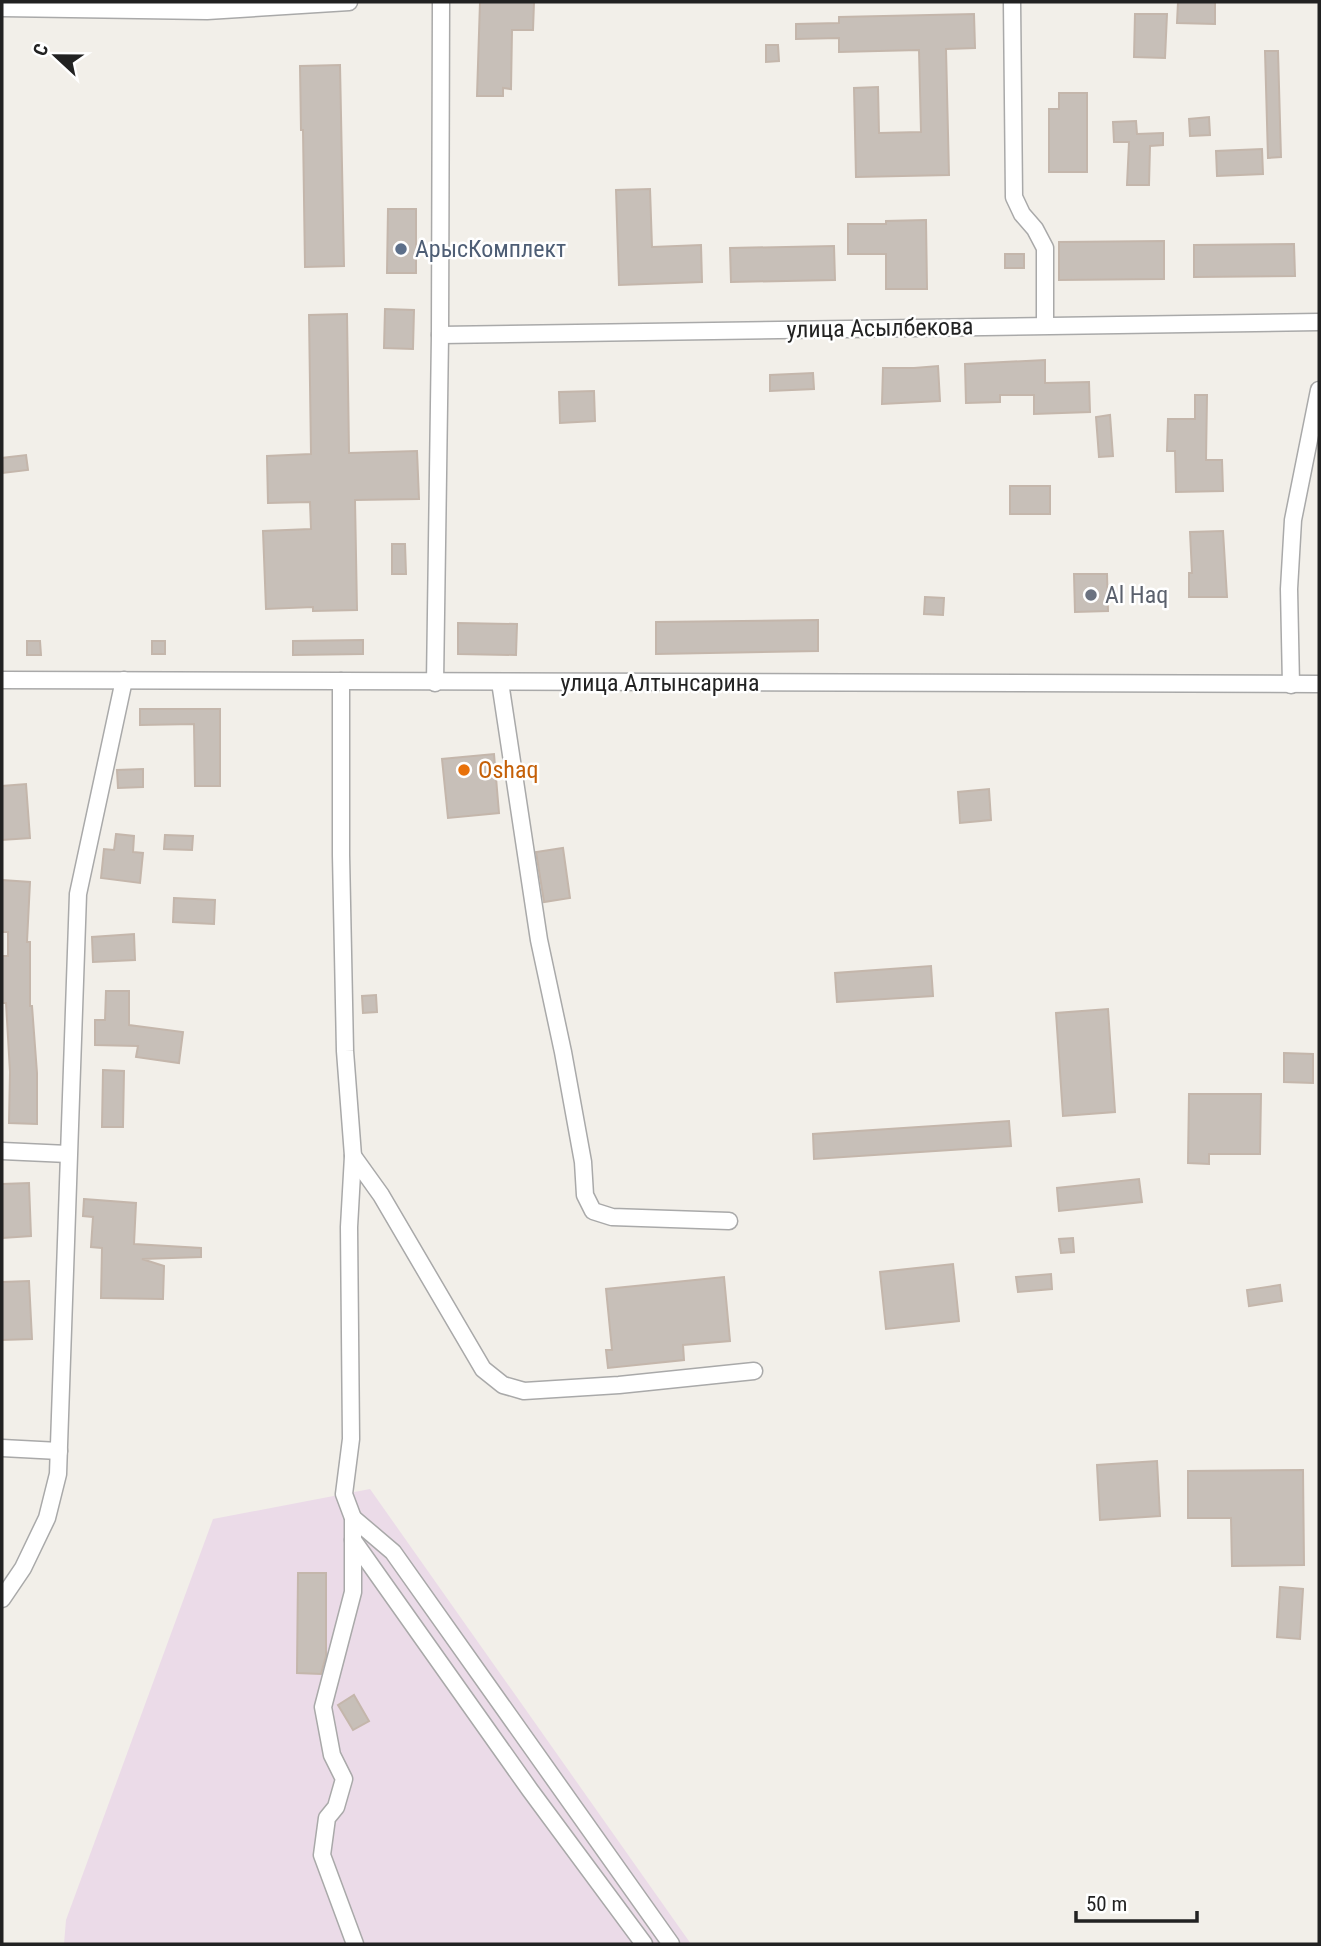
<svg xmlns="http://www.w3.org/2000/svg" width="1321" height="1946" viewBox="0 0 1321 1946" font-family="'Roboto Condensed',sans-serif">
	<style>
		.industrial { fill: #ebdbe8 }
		.building { fill: #c7bfb8; stroke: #c4b6ab; stroke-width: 2 }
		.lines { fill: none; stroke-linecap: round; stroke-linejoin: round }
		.minor-casing { stroke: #a9a9a9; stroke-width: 19 }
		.minor { stroke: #fff; stroke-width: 16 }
		.service-dot { fill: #5c6f8a; stroke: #fff; stroke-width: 2.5 }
		.worship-dot { fill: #6b7280; stroke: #fff; stroke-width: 2.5 }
		.food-dot { fill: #e8710a; stroke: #fff; stroke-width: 2.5 }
		.labels { text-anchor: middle; stroke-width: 5; stroke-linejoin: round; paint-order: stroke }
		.service-label { font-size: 24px; fill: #4e5e75; stroke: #fff; text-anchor: start }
		.street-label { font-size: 24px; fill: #222; stroke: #fff }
		.worship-label { font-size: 24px; fill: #5b616d; stroke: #fff; text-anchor: start }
		.food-label { font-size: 24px; fill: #c56008; stroke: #fff; text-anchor: start }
	</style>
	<rect width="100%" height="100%" fill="#f2efe9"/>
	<polygon class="industrial" points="370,1489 691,1944 64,1944 66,1920 213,1519"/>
	<g class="building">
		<polygon points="480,2 534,2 533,30 512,30 511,89 503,88 503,96 477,96"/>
		<polygon points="1178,2 1215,2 1215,24 1177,23"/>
		<polygon points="974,14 975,48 946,49 949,175 856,177 854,88 878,87 879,133 921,132 919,50 839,52 839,38 796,39 796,24 839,23 839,17"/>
		<polygon points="1135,14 1167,14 1165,58 1134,57"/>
		<polygon points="766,45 778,45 779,61 766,62"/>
		<polygon points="1265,51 1278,51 1281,157 1268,158"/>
		<polygon points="340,65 344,266 305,267 303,130 301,130 300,66"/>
		<polygon points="1059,93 1087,93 1087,172 1049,172 1049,109 1059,109"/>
		<polygon points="1209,117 1210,135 1190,136 1189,119"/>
		<polygon points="1136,121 1137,134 1163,133 1163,145 1150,146 1149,185 1127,185 1129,142 1114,142 1113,122"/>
		<polygon points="1262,149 1263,174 1217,176 1216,151"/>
		<polygon points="650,189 652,247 701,245 702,282 619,285 616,190"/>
		<polygon points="388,209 416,209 416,273 387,273"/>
		<polygon points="926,220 927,289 886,289 886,254 848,254 848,224 886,224 886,221"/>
		<polygon points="1164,241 1164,279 1059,280 1059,242"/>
		<polygon points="1294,244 1295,276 1194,277 1194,245"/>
		<polygon points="834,246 835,280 731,282 730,248"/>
		<rect x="1005" y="254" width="19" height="14"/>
		<polygon points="385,309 414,310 413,349 384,348"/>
		<polygon points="347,314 349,453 417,451 419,499 355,500 357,610 313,611 313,607 266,609 263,531 311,529 310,502 268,503 267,456 311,454 309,315"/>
		<polygon points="1045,360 1045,383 1089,382 1090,412 1034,414 1034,395 1000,395 1000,402 966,403 965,364"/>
		<polygon points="938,366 940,401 882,404 883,368 914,368"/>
		<polygon points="813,373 814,389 770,391 770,375"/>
		<polygon points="594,391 595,421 560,423 559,392"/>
		<polygon points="1195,395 1207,395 1206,460 1222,460 1223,491 1176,492 1175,451 1167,451 1168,419 1195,419"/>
		<polygon points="1110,415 1113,456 1099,457 1096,417"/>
		<polygon points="26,455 28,470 3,473 2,458"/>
		<rect x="1010" y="486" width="40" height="28"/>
		<polygon points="1223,531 1227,597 1189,597 1189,573 1192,573 1190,532"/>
		<polygon points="392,544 405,544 406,574 392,574"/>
		<polygon points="1074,574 1107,574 1108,611 1075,612"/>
		<polygon points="925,597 944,598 943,615 924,614"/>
		<polygon points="818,620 818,651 656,654 656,622"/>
		<polygon points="458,623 517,624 516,655 458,654"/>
		<polygon points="363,640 363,654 293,655 293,641"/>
		<polygon points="27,641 40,641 41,655 27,655"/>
		<rect x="152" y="641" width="13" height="13"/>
		<polygon points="140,709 220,709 220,786 195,786 194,724 140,725"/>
		<polygon points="494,754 499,813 448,818 442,759"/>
		<polygon points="143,769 143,787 118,788 117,770"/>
		<polygon points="26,784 30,838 2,840 2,786"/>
		<polygon points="989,789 991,820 960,823 958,792"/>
		<polygon points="116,834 134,836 133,852 143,853 140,883 101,878 104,849 114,850"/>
		<polygon points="165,835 193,836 192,850 164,849"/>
		<polygon points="563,848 570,898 544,902 536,852"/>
		<polygon points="2,880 30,882 27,942 30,942 30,1006 32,1006 37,1073 37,1124 9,1123 10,1072 6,1003 2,1003 2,956 8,956 8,932 2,932"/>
		<polygon points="174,898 215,900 214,924 173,922"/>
		<polygon points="134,934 135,960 93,962 92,937"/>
		<polygon points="931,966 933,996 837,1002 835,973"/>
		<polygon points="106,991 129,991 129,1025 183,1032 179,1063 136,1057 138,1046 95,1045 95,1020 105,1020"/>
		<polygon points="376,995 377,1012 363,1013 362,996"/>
		<polygon points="1108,1009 1115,1112 1063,1116 1056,1013"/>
		<polygon points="1284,1053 1313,1054 1313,1083 1284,1082"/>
		<polygon points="103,1070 124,1071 123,1127 102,1127"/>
		<polygon points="1189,1094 1261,1094 1260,1154 1209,1154 1209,1164 1188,1163"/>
		<polygon points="1009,1121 1011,1146 814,1159 813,1134"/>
		<polygon points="1139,1179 1142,1202 1059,1211 1057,1188"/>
		<polygon points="29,1183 31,1236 3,1238 2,1184"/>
		<polygon points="84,1199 136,1203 134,1244 201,1248 201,1257 142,1259 164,1266 163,1299 101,1298 102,1248 91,1247 93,1217 83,1216"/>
		<polygon points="1073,1238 1074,1252 1061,1253 1059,1239"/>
		<polygon points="953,1264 959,1321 886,1329 880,1272"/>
		<polygon points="1051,1274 1052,1289 1018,1292 1016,1277"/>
		<polygon points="724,1277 730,1341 683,1345 684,1360 608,1368 606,1350 612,1350 606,1289"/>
		<polygon points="29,1281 32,1339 2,1340 2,1282"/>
		<polygon points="1280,1285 1282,1301 1249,1306 1247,1290"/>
		<polygon points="1157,1461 1160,1516 1100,1520 1097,1465"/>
		<polygon points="1303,1470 1304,1565 1232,1566 1231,1518 1188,1518 1188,1471"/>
		<polygon points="298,1573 326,1573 326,1656 321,1674 297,1673"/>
		<polygon points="1280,1587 1303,1589 1300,1639 1277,1637"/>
		<polygon points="354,1695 369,1721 353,1730 338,1705"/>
	</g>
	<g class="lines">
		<defs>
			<g id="minor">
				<polyline points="1012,2 1014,197 1022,214 1035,229 1045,248 1045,325"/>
				<polyline points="2,8 207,11 349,2"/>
				<polyline points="440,335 1319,322"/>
				<polyline points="2,680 1319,684"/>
				<polyline points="341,681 341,855 345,1051 353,1156 349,1227 351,1439 344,1494 353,1518 353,1592 323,1707 332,1755 344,1779 336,1807 327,1818 322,1855 355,1944"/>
				<polyline points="500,682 539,940 563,1052 583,1162 585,1195 593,1211 612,1217 729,1221"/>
				<polyline points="435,683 440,335 441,2"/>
				<polyline points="1291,685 1289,589 1293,520 1319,390"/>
				<polyline points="2,1151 68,1154"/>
				<polyline points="353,1156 381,1195 483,1369 503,1385 524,1391 619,1385 754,1371"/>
				<polyline points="2,1448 59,1451"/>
				<polyline points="353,1518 393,1552 671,1944"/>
				<polyline points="353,1540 530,1790 644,1944"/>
				<polyline points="2,1599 23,1568 47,1518 58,1474 78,894 124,680"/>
			</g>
		</defs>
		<use href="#minor" class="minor-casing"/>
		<use href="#minor" class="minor"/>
	</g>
	<circle class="service-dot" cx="401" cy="249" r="7"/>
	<circle class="worship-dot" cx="1091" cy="595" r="7"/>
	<circle class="food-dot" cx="464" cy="770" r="7"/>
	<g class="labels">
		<g class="service-label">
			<text x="415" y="257">АрысКомплект</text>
		</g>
		<g class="street-label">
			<text transform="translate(880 328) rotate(-1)" y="8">улица Асылбекова</text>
			<text x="660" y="691">улица Алтынсарина</text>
		</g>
		<g class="worship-label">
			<text x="1105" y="603">Al Haq</text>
		</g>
		<g class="food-label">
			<text x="478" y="778">Oshaq</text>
		</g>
	</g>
	<rect width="1321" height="1946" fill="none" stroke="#222222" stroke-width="7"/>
	<g transform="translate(56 56) rotate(292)" stroke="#ffffff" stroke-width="5" paint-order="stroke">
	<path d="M0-5L12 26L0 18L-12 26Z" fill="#222222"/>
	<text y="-10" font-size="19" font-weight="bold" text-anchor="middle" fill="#222222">С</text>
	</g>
	<path d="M1076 1911v10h121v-10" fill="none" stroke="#222222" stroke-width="3.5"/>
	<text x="1086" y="1911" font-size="21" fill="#222222" stroke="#ffffff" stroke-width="5" paint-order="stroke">50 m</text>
</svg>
